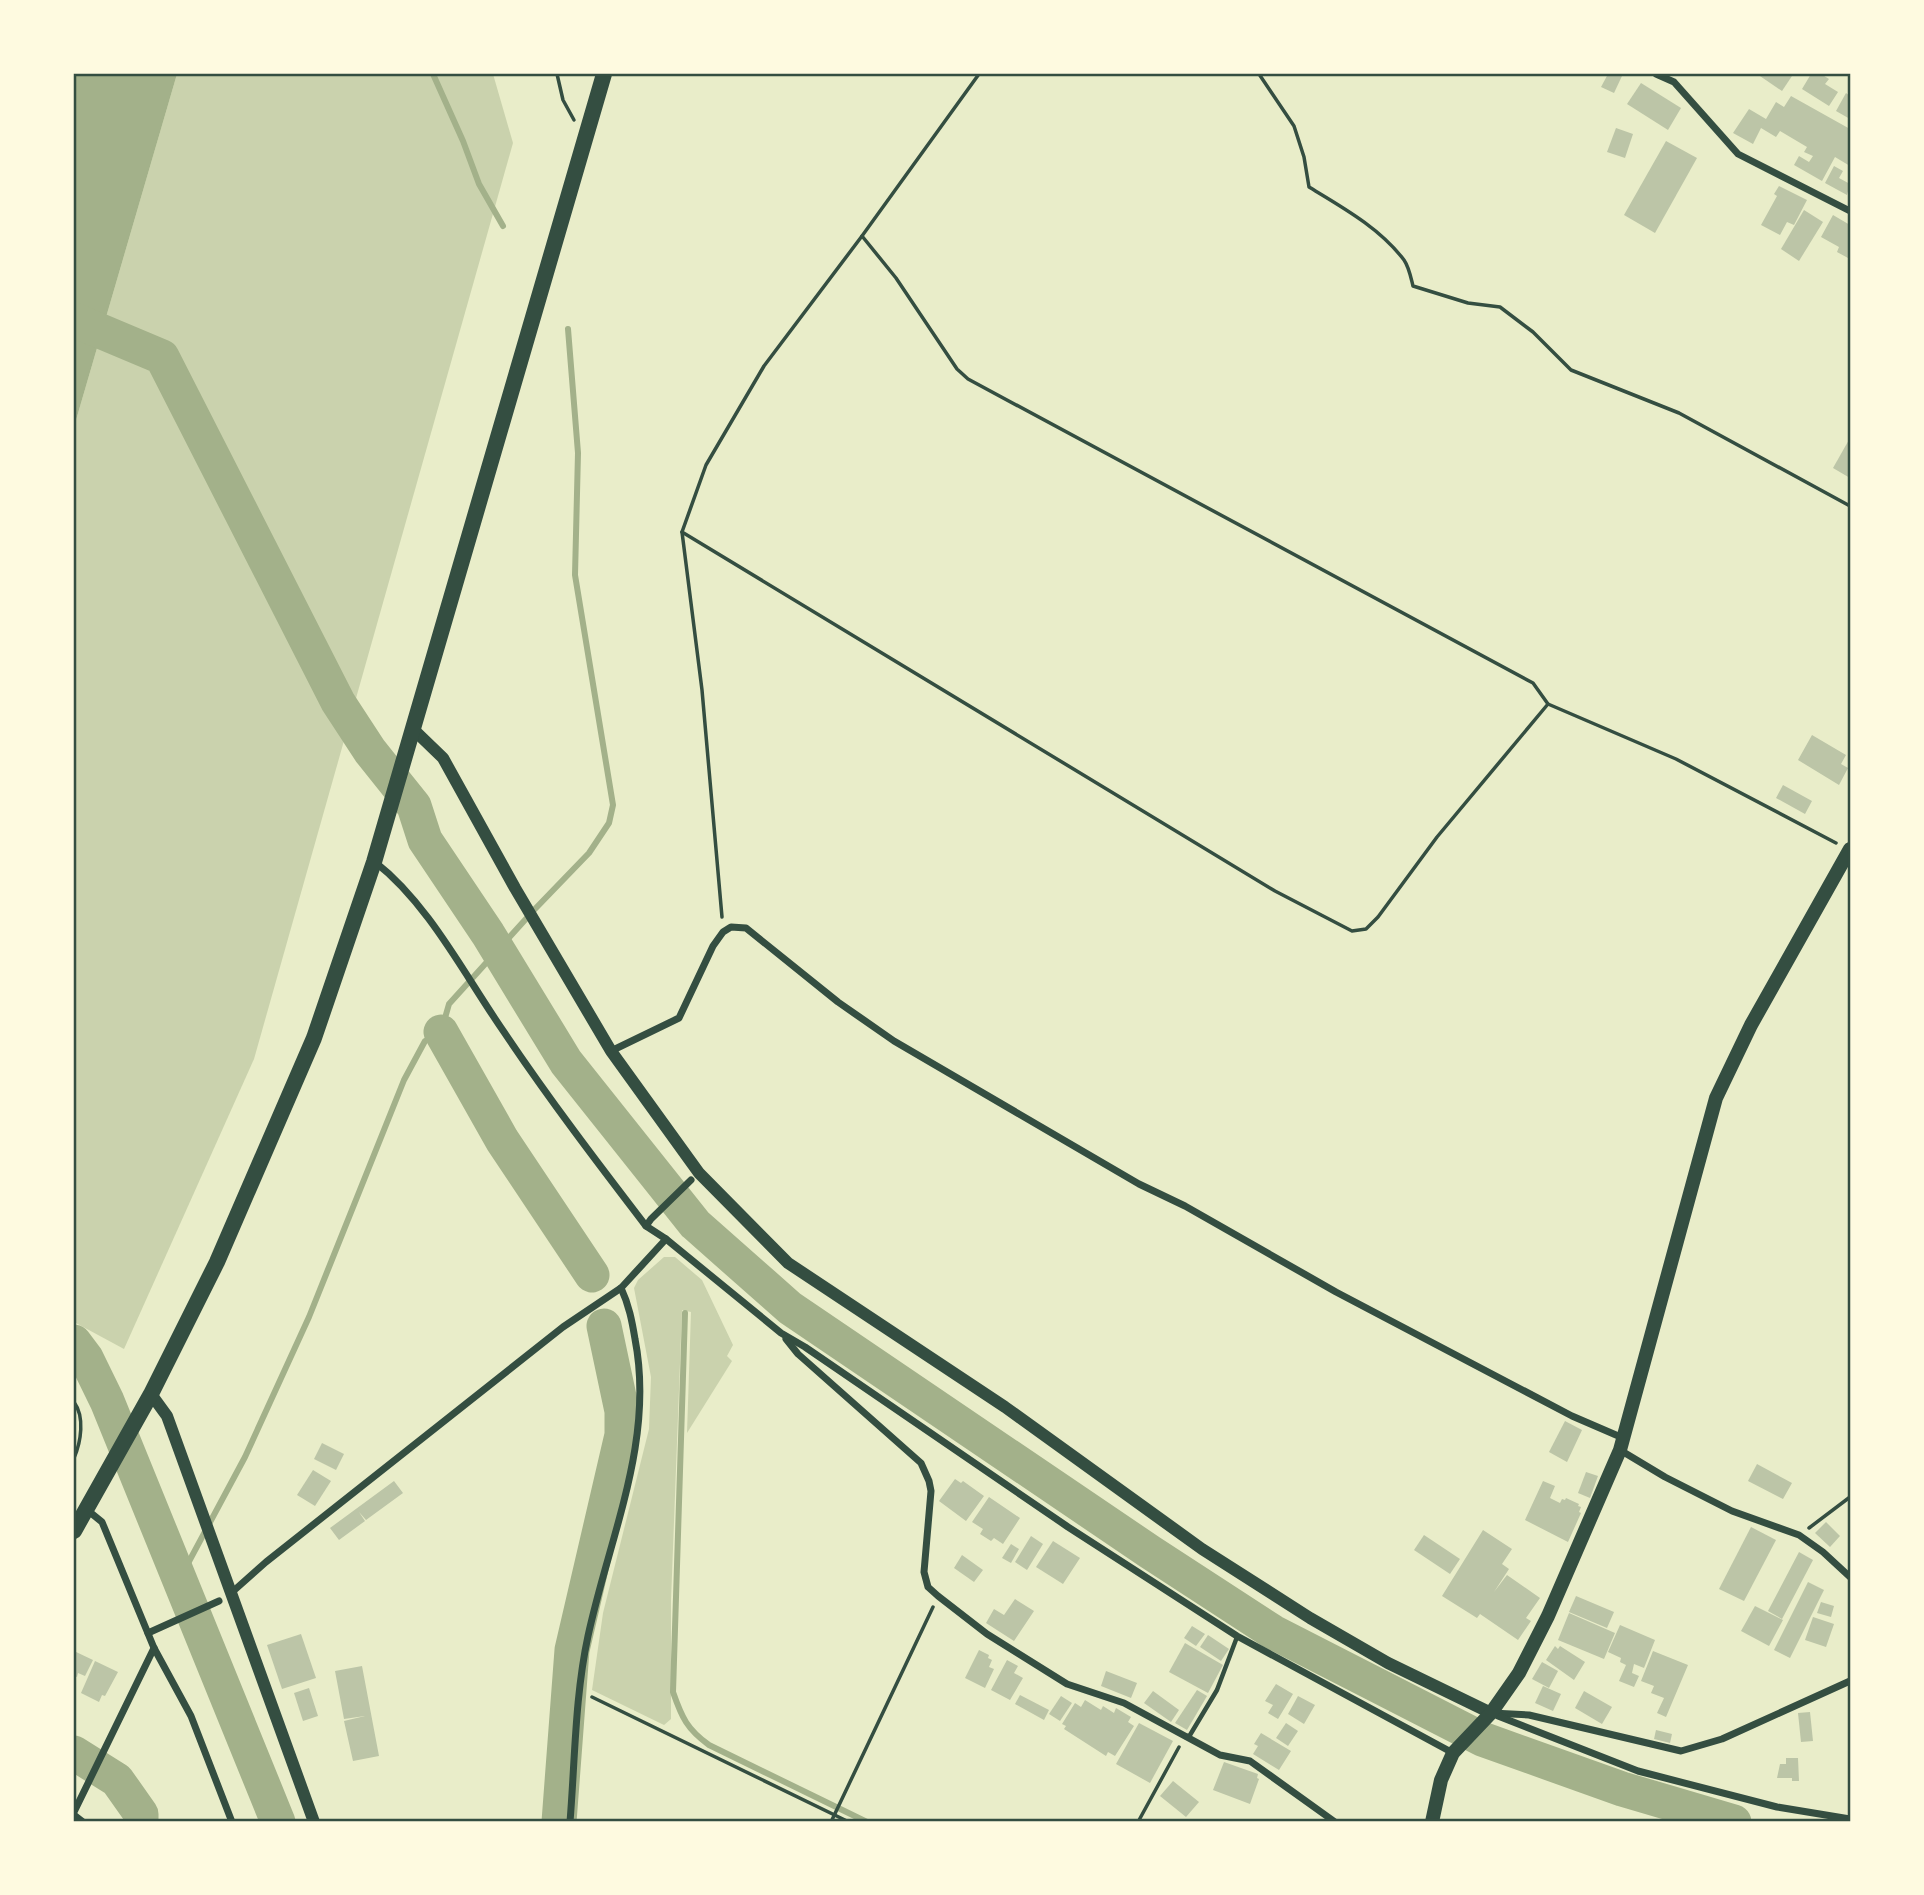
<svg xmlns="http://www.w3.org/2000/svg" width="1924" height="1895" viewBox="0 0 1924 1895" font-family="Cabin,sans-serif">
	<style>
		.green { fill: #cad2ad }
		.water { fill: #a3b18a }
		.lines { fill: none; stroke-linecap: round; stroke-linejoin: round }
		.stream { stroke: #a3b18a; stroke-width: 6 }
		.river { stroke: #a3b18a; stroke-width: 35 }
		.building { fill: #bcc5a7 }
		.path { stroke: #344e41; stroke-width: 3.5 }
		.service { stroke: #344e41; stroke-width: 4.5 }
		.minor { stroke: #344e41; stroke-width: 7 }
		.tertiary { stroke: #344e41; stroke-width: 12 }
		.primary { stroke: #344e41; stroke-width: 14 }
		.trunk { stroke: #344e41; stroke-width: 16 }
		.neatline { fill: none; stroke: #344e41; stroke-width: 2.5 }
	</style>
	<rect width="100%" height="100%" fill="#e9edc9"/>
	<g class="green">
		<polygon points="177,74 493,74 513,143 254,1059 124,1349 74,1322 74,427"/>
		<polygon points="664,1257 675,1257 702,1280 733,1345 727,1356 732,1361 687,1433 691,1312 682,1310 671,1601 671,1719 664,1725 592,1690 603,1613 649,1429 651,1377 634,1288 638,1280"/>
	</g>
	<polygon class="water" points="74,74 177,74 74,427"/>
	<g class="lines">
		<g class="stream">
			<polyline points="433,74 463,141 479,184 503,226"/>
			<polyline points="695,1224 697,1233"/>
			<path d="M685 1313 673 1692C682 1718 687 1729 709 1745L867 1822"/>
			<polyline points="178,1582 245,1457 309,1317 404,1080 425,1041 441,1032 449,1004 534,910 589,853 609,823 613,805 575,575 578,453 568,329"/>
		</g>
		<g class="river">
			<polyline points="74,320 162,357 338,702 370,751 414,806 425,840 488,934 566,1062 695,1224 790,1308 1150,1552 1273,1632 1482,1739 1622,1789 1734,1822"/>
			<polyline points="441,1032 502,1140 592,1275"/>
			<polyline points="74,1342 86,1358 107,1401 278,1822"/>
			<polyline points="74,1753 117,1780 141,1814 141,1822"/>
			<polyline points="559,1822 572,1650 622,1435 622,1411 604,1326"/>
		</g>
	</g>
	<g class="building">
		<polygon points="1608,74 1622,76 1614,93 1601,87"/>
		<polygon points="1757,74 1788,74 1792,76 1782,91"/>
		<polygon points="1811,74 1821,74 1829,79 1825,84 1838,92 1829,106 1802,89"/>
		<polygon points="1641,83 1681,108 1668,130 1627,104"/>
		<polygon points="1846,93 1850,96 1850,119 1836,111"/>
		<polygon points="1791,96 1850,129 1850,166 1835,157 1822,181 1794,165 1799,156 1809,162 1813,156 1804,152 1807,147 1780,131 1776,137 1761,128 1753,144 1733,133 1749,109 1766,119 1776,102 1784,107"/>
		<polygon points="1616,128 1633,134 1625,158 1607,152"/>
		<polygon points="1666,141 1697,158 1655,233 1624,215"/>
		<polygon points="1834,166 1843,171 1839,178 1850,184 1847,195 1825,183"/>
		<polygon points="1779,186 1807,200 1794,225 1787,222 1780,235 1761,225 1777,196 1774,194"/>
		<polygon points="1804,210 1823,222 1799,261 1781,249"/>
		<polygon points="1833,215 1850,225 1850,255 1848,258 1837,252 1839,247 1821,237"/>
		<polygon points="1850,438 1850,478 1833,468"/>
		<polygon points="1812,735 1846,755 1841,764 1848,768 1839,785 1798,760"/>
		<polygon points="1783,785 1812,801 1805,814 1776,798"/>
		<polygon points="1565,1421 1582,1430 1567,1462 1549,1452"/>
		<polygon points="322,1443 344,1454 336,1470 314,1459"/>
		<polygon points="1757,1464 1792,1483 1783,1499 1748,1481"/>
		<polygon points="313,1470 331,1481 315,1506 297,1495"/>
		<polygon points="1586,1472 1598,1476 1590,1498 1578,1493"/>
		<polygon points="955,1479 961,1483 963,1481 984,1496 966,1521 939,1501"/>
		<polygon points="394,1481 403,1493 366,1520 359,1512 365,1521 339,1540 330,1528"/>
		<polygon points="1543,1481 1555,1486 1550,1498 1560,1503 1562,1499 1565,1500 1566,1498 1579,1504 1578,1506 1581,1507 1579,1512 1581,1513 1568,1542 1525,1520"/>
		<polygon points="989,1497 1020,1518 1003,1544 994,1538 991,1541 980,1534 983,1529 972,1522"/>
		<polygon points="1826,1522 1840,1536 1830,1547 1815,1533"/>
		<polygon points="1751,1527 1776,1540 1744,1601 1719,1589"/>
		<polygon points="1483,1530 1512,1549 1502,1564 1509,1569 1494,1592 1507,1575 1540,1598 1526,1618 1531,1621 1518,1640 1480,1614 1477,1618 1442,1596"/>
		<polygon points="1424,1535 1460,1559 1450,1574 1414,1550"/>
		<polygon points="1031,1536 1043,1544 1027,1570 1015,1562"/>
		<polygon points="1053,1541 1080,1558 1063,1584 1036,1567"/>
		<polygon points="1011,1544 1019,1549 1011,1563 1002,1558"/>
		<polygon points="1799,1552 1813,1560 1782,1619 1768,1611"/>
		<polygon points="962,1555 983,1570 974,1582 954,1568"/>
		<polygon points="1808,1582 1824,1590 1790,1658 1774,1650"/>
		<polygon points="1576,1596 1614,1612 1607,1628 1569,1612"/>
		<polygon points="1015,1599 1034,1611 1014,1641 986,1623 994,1609 1004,1615"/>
		<polygon points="1821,1602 1834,1606 1831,1617 1817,1613"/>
		<polygon points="1755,1606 1783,1620 1769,1646 1741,1631"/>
		<polygon points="1569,1613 1615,1633 1604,1659 1558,1640"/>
		<polygon points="1813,1617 1834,1624 1826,1647 1805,1640"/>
		<polygon points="1620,1625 1655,1640 1644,1668 1634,1664 1632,1673 1639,1676 1634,1687 1619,1681 1626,1665 1620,1662 1621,1658 1608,1652"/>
		<polygon points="1192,1626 1205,1634 1196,1646 1184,1638"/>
		<polygon points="301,1634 316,1678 282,1689 267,1645"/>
		<polygon points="1208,1635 1229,1649 1221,1661 1200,1647"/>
		<polygon points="1185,1643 1223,1665 1208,1693 1169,1672"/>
		<polygon points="1555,1646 1558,1649 1560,1646 1585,1662 1574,1680 1546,1660"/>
		<polygon points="979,1650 989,1655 988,1658 992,1660 989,1667 994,1669 985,1688 965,1678"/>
		<polygon points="74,1651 93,1660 85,1676 78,1673 77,1677 74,1676"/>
		<polygon points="1653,1651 1688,1665 1666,1717 1657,1713 1664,1698 1651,1693 1654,1686 1641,1681"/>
		<polygon points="1007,1660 1018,1666 1014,1673 1023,1678 1010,1700 991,1690"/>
		<polygon points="95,1661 118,1672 105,1696 102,1695 99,1702 81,1693"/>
		<polygon points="1542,1662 1558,1671 1549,1688 1532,1679"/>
		<polygon points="362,1666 379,1756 353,1761 344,1721 365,1716 344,1719 335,1671"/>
		<polygon points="1106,1671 1137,1683 1131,1698 1101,1686"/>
		<polygon points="1276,1684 1293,1694 1278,1719 1268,1713 1273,1705 1265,1701"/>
		<polygon points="1543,1686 1561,1694 1553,1711 1535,1703"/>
		<polygon points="309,1688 318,1716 303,1721 294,1693"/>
		<polygon points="1197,1690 1207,1696 1187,1730 1175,1723"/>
		<polygon points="1153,1691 1179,1710 1171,1722 1144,1703"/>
		<polygon points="1584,1691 1612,1707 1602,1724 1575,1708"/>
		<polygon points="1020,1695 1049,1710 1044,1720 1015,1704"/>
		<polygon points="1061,1696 1072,1703 1060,1721 1049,1714"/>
		<polygon points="1298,1696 1315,1705 1304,1724 1288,1714"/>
		<polygon points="1085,1700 1101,1710 1103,1706 1114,1713 1116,1708 1131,1717 1128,1722 1134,1726 1115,1756 1108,1752 1106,1756 1064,1729 1066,1726 1062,1724 1075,1703 1081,1707"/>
		<polygon points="1810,1712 1813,1741 1801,1742 1798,1713"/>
		<polygon points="1139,1723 1173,1741 1150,1783 1116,1764"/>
		<polygon points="1286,1723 1298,1731 1288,1746 1276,1738"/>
		<polygon points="1656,1730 1672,1734 1670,1743 1654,1739"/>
		<polygon points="1261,1733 1291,1751 1279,1770 1253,1754 1258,1746 1254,1744"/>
		<polygon points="1786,1758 1798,1758 1799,1781 1792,1781 1792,1778 1777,1778 1780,1764 1786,1764"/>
		<polygon points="1224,1762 1258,1774 1257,1778 1259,1779 1250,1804 1213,1790"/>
		<polygon points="1173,1781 1199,1802 1186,1817 1160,1796"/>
	</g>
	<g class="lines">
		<g class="path">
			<polyline points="557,74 563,100 574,120"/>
			<path d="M1259 74 1294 126 1304 157 1309 187C1342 207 1380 228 1404 260 1409 267 1411 278 1413 286L1468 303 1500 307 1533 332 1571 370 1679 413 1850 506"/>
			<polyline points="862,236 896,278 957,369 968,379 1533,683 1548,704 1676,759 1836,843"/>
			<polyline points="682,532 1275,891 1352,931 1366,929 1378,917 1437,837 1548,704"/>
			<polyline points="722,917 702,690 682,532 706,465 764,366 862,236 979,74"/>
			<path d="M74 1402C85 1417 81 1442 74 1458"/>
			<polyline points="1809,1528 1850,1497"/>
			<polyline points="592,1697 849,1822"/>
			<polyline points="831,1822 933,1607"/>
			<polyline points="1138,1822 1179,1747"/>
		</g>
		<polyline class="service" points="1185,1737 1190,1735 1217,1690 1237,1637"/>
		<g class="minor">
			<polyline points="1656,74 1674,82 1738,154 1850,211"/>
			<path d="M375 862C429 904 465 976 504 1032 549 1099 597 1162 646 1226L666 1239 781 1333 805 1347 1068 1527 1237 1636 1453 1753"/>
			<polyline points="611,1051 679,1018 713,946 723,932 731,927 746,928 838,1002 894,1041 1139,1184 1185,1206 1336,1292 1572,1416 1623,1438"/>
			<polyline points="646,1226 651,1219 691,1180"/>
			<polyline points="786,1339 798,1354 921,1463 929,1481 931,1491 924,1572 928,1587 938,1596 987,1634 1067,1684 1124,1703 1220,1755 1250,1761 1335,1822"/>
			<polyline points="1620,1450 1665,1477 1732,1511 1799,1535 1823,1552 1850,1577"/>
			<polyline points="86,1509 102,1522 154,1648 191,1716 232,1822"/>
			<polyline points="230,1594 266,1562 563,1327 621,1288 666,1239"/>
			<polyline points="148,1633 219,1601"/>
			<polyline points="1492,1713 1529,1715 1681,1751 1722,1739 1850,1681"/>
			<polyline points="1498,1716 1638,1771 1777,1807 1850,1819"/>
			<polyline points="74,1812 154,1648"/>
			<polyline points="74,1815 83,1822"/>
			<path d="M570 1822C575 1760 575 1696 588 1636 609 1538 655 1441 635 1339 632 1321 629 1305 621 1288"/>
		</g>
		<g class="tertiary">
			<polyline points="414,730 443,758 515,888 611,1051 699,1173 788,1263 1005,1407 1202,1549 1310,1618 1388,1663 1491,1713"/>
			<polyline points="151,1394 167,1416 314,1822"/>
		</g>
		<polyline class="primary" points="1432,1822 1441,1780 1453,1753 1491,1713 1519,1673 1548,1616 1610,1473 1620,1450 1716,1098 1751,1025 1850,849"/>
		<polyline class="trunk" points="74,1531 151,1394 217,1262 314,1038 374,862 604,74"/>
	</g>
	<rect width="1924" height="1895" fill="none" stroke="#fefae0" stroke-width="150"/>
	<rect x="75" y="75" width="1774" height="1745" class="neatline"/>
</svg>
